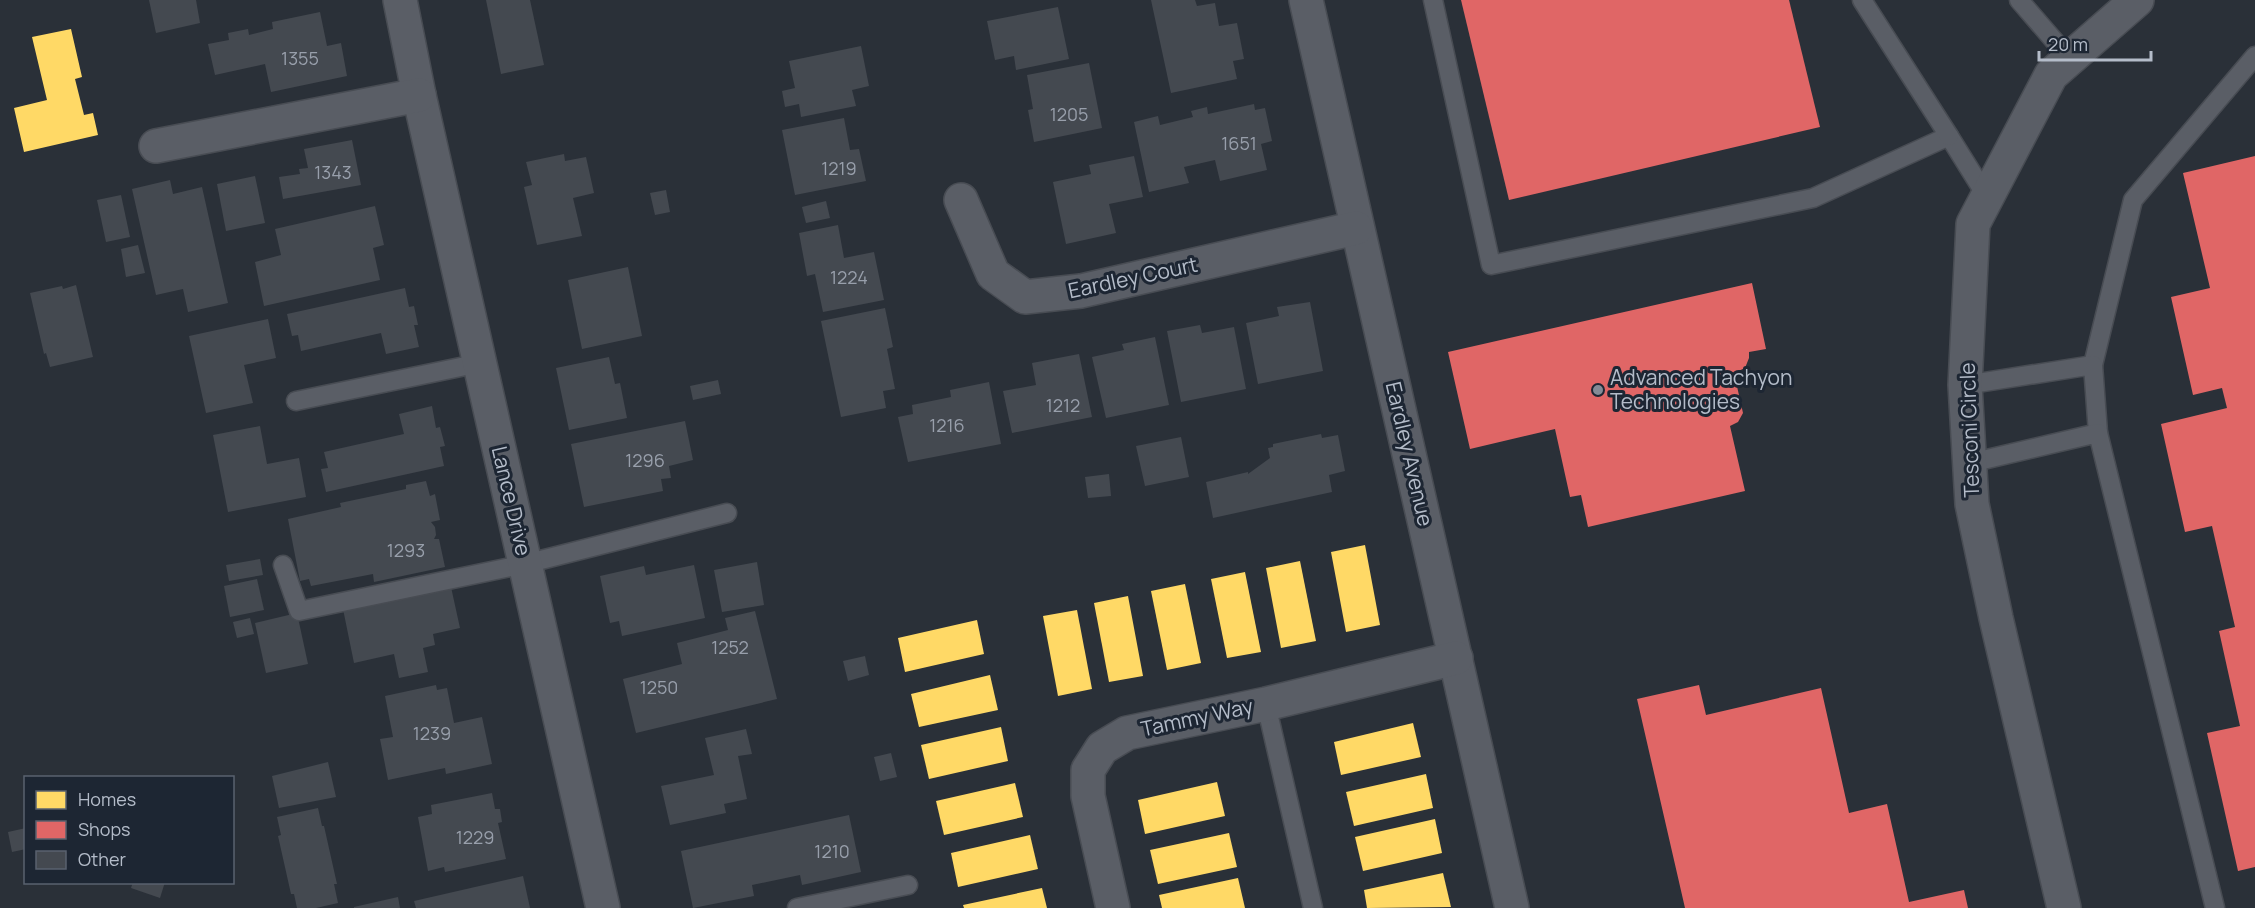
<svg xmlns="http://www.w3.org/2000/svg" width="2255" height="908" viewBox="0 0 2255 908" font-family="Manrope,sans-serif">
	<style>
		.homes { fill: #ffd966 }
		.shops { fill: #e06666 }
		.building { fill: #444950 }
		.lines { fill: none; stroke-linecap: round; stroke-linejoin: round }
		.lane-casing { stroke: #484c53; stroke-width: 21 }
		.street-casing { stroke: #484c53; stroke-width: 36 }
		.lane { stroke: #5a5e66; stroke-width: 18 }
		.street { stroke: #5a5e66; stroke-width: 33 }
		.poi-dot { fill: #848b96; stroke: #1d2633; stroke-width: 2 }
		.labels { text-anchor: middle; stroke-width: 6; stroke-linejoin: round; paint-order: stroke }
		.number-label { font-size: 18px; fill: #989fab }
		.street-label { font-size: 21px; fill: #b4bcc9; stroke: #1d2633 }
		.poi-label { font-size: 21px; fill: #b4bcc9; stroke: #1d2633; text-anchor: start }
	</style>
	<rect width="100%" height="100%" fill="#2a3038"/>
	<g class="homes">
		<polygon points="71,29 82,77 75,79 84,115 93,113 98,135 24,152 14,108 47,100 32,37"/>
		<polygon points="1365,545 1380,625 1346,632 1331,552"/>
		<polygon points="1300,561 1316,641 1281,648 1266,568"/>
		<polygon points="1245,572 1261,652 1227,658 1211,579"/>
		<polygon points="1185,584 1201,663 1167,670 1151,591"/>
		<polygon points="1128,596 1143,676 1109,682 1094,603"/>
		<polygon points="1077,610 1092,689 1058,696 1043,616"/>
		<polygon points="977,620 984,654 905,672 898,638"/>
		<polygon points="990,675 998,710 919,727 911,694"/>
		<polygon points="1413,723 1421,757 1341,775 1334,742"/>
		<polygon points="1001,727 1008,761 929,779 921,745"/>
		<polygon points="1426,774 1433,808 1354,826 1346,792"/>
		<polygon points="1217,782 1225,816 1145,834 1138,800"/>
		<polygon points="1015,783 1023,817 944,835 936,801"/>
		<polygon points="1435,819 1442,853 1363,871 1355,837"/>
		<polygon points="1229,833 1237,867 1158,884 1150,850"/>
		<polygon points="1030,835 1038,869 958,887 951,853"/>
		<polygon points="1443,873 1451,907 1367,908 1364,890"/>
		<polygon points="1238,878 1245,908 1162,908 1159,895"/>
		<polygon points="1042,888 1047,908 964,908 963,905"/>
	</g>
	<g class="shops">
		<polygon points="1461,0 1789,0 1820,127 1509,200"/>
		<polygon points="2255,156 2255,867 2238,871 2207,733 2240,726 2219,631 2235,627 2212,526 2185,532 2161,424 2227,408 2222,388 2193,395 2171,297 2210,288 2183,173"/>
		<polygon points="1752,283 1766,349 1749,352 1749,358 1745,368 1734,373 1743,413 1738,422 1730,426 1745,491 1588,527 1581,495 1570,497 1555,429 1470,449 1448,352"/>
		<polygon points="1699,685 1706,715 1821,688 1849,813 1887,804 1909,902 1964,890 1968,908 1685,908 1637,699"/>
	</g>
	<g class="building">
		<polygon points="149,0 196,0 200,23 156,33"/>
		<polygon points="486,0 530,0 544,65 501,74"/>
		<polygon points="1151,0 1195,0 1197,6 1215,3 1219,26 1237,23 1244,59 1233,61 1237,79 1171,93"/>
		<polygon points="1058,7 1069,59 1016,70 1014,56 995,60 987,21"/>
		<polygon points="320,12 327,46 341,43 347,76 271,92 265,64 215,75 208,44 229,40 228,33 248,29 249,35 273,29 272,22"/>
		<polygon points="861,46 869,86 852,90 856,106 801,117 799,104 785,107 782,91 795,88 789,61"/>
		<polygon points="1089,63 1102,128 1034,142 1028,110 1033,109 1027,75"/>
		<polygon points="1254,104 1255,110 1265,108 1272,141 1261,144 1267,170 1220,181 1215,160 1184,167 1189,183 1149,192 1134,122 1158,116 1160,125 1193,117 1191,111 1207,107 1208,114"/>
		<polygon points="844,118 850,150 859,149 866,181 795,195 782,130"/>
		<polygon points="352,140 361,185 283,199 279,177 300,174 299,169 308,168 304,149"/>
		<polygon points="564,154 565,161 586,157 594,193 573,198 582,236 537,245 524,187 532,185 526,162"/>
		<polygon points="1134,156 1143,197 1109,204 1116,233 1066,244 1053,182 1091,174 1089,165"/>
		<polygon points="255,176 265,223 226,231 217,184"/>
		<polygon points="170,180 173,194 202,187 228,303 188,312 183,289 156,295 132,189"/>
		<polygon points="666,190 670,212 655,215 650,193"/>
		<polygon points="121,195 130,237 106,242 97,200"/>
		<polygon points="826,201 830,218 806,223 802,207"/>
		<polygon points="375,206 384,245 373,248 380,280 264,306 255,262 281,255 275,229"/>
		<polygon points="838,225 844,258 874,252 884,300 823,312 815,274 807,276 799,233"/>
		<polygon points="138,245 145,273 126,277 121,249"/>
		<polygon points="628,267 642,336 582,349 568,280"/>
		<polygon points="76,285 93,357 50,367 46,353 44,354 30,293 62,286 63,289"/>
		<polygon points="405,288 409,307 414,306 418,325 414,325 419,347 386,354 381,333 301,351 298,335 292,336 287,314"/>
		<polygon points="1310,302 1323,371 1258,384 1246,323 1279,316 1277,307"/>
		<polygon points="885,308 893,347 887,349 895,389 883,391 886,408 841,417 821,321"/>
		<polygon points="268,319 276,358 244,365 253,403 206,413 189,336"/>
		<polygon points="1200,325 1202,333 1234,327 1246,389 1181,402 1167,331"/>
		<polygon points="1155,337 1169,405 1106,418 1092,357 1124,350 1122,344"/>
		<polygon points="1079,354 1092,417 1012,433 1003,391 1036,385 1032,363"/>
		<polygon points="609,357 615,384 620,383 627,418 569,430 556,368"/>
		<polygon points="718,380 721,394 693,400 690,386"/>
		<polygon points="989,382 1001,444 908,462 898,417 913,414 912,405 951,397 950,390"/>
		<polygon points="432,406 436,428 440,427 445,446 440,447 444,466 326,492 321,469 328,468 324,452 404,434 399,414"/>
		<polygon points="685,421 693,460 669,466 671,478 661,479 663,491 584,507 571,444"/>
		<polygon points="260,426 267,464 299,458 306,497 228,512 213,435"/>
		<polygon points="1321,434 1322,438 1338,435 1345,471 1329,475 1332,492 1213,518 1206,482 1248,472 1248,474 1270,458 1268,448 1273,447 1273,444"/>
		<polygon points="1181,437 1189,477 1145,486 1136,446"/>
		<polygon points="1109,474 1111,496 1088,498 1085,477"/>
		<polygon points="426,481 430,496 435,494 440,520 431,522 435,527 436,535 434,539 439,539 445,567 374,582 373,574 311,586 309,579 300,581 288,519 341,507 340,503 406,489 406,485"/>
		<polygon points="260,559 263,575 229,581 226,565"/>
		<polygon points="757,562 764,605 722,612 714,570"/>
		<polygon points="694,565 705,618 622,636 619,621 610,623 600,576 644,566 646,575"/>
		<polygon points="257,579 264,610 230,617 224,586"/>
		<polygon points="451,587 460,628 433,634 435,645 423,648 428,672 399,678 394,654 354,663 343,609"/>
		<polygon points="755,611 777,699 636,733 623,679 682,664 677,643 728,630 725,618"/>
		<polygon points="297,613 308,664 266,673 255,623"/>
		<polygon points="250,618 254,634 237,638 233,622"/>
		<polygon points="865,656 869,675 848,681 843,661"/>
		<polygon points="436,685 437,690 447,688 454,723 482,717 492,764 446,774 445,768 388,780 380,739 393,737 385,696"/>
		<polygon points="746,729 752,754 738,756 747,799 724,804 726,813 670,825 661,786 714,775 705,738"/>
		<polygon points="891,753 897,777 880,781 874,757"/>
		<polygon points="328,762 336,797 279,808 272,776"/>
		<polygon points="492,793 495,809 500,809 502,822 498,823 506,859 445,872 444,867 428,871 418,817 432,814 431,805"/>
		<polygon points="318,808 322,826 324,826 337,884 334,884 338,903 316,908 297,908 294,894 291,894 278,836 281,835 277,817"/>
		<polygon points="849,815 861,872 802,885 800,875 752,885 754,896 693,908 681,851"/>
		<polygon points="26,828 26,849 12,852 8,832"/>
		<polygon points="523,876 530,908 416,908 414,901"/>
		<polygon points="133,882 165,882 160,898 131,888"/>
		<polygon points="398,897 400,908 354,908 354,907"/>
	</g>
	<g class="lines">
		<defs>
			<g id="lane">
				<polyline points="1433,0 1491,265 1813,198 1949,136 1987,197"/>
				<polyline points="1862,0 1949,136"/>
				<polyline points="2019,0 2070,59"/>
				<polyline points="2093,365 2133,200 2255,56"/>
				<polyline points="1965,385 2093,365 2098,433"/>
				<polyline points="296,401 480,363"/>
				<polyline points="1970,463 2098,433 2215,908"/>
				<polyline points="283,565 299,611 525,564 727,513"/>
				<polyline points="1266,704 1313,908"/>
				<polyline points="797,908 908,885"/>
			</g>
			<g id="street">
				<polyline points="400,0 419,95 603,908"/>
				<polyline points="1306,0 1512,908"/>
				<polyline points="156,146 419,95"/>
				<polyline points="961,200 993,274 1025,297 1081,291 1356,228"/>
				<polyline points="1113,908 1088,796 1088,770 1102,748 1127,733 1266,704 1456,658"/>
				<polyline points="2064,908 1996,618 1972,504 1965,385 1973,224 2051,75 2137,0"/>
			</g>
		</defs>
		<use href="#lane" class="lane-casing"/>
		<use href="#street" class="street-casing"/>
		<use href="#lane" class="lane"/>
		<use href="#street" class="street"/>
	</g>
	<circle class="poi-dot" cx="1598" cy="390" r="6"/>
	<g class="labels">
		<g class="number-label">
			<text x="300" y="65">1355</text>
			<text x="1069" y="121">1205</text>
			<text x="1239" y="150">1651</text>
			<text x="839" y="175">1219</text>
			<text x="333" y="179">1343</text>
			<text x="849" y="284">1224</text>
			<text x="1063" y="412">1212</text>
			<text x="947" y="432">1216</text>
			<text x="645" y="467">1296</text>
			<text x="406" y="557">1293</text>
			<text x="730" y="654">1252</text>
			<text x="659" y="694">1250</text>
			<text x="432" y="740">1239</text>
			<text x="475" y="844">1229</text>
			<text x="832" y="858">1210</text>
		</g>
		<g class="street-label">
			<text transform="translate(1133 278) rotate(-12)" y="7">Eardley Court</text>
			<text transform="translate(1970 430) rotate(-92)" y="7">Tesconi Circle</text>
			<text transform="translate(1409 454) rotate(77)" y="7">Eardley Avenue</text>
			<text transform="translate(511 501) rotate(77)" y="7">Lance Drive</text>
			<text transform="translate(1197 718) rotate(-12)" y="7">Tammy Way</text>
		</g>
		<g class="poi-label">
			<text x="1610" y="385">Advanced Tachyon<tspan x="1610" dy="24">Technologies</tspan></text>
		</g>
	</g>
	<rect x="24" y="776" width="210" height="108" fill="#1d2633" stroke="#59626f" stroke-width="1.5"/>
	<rect x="36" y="791" width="30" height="18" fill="#ffd966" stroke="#59626f" stroke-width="1.5"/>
	<text x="78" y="806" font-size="18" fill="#b4bcc9">Homes</text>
	<rect x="36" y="821" width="30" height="18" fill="#e06666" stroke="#59626f" stroke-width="1.5"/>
	<text x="78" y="836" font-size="18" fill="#b4bcc9">Shops</text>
	<rect x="36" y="851" width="30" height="18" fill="#444950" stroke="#59626f" stroke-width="1.5"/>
	<text x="78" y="866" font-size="18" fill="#b4bcc9">Other</text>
	<path d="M2039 51v9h112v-9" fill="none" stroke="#b4bcc9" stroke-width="3"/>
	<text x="2048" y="51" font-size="18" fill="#b4bcc9" stroke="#1d2633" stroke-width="4.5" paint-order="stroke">20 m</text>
</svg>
